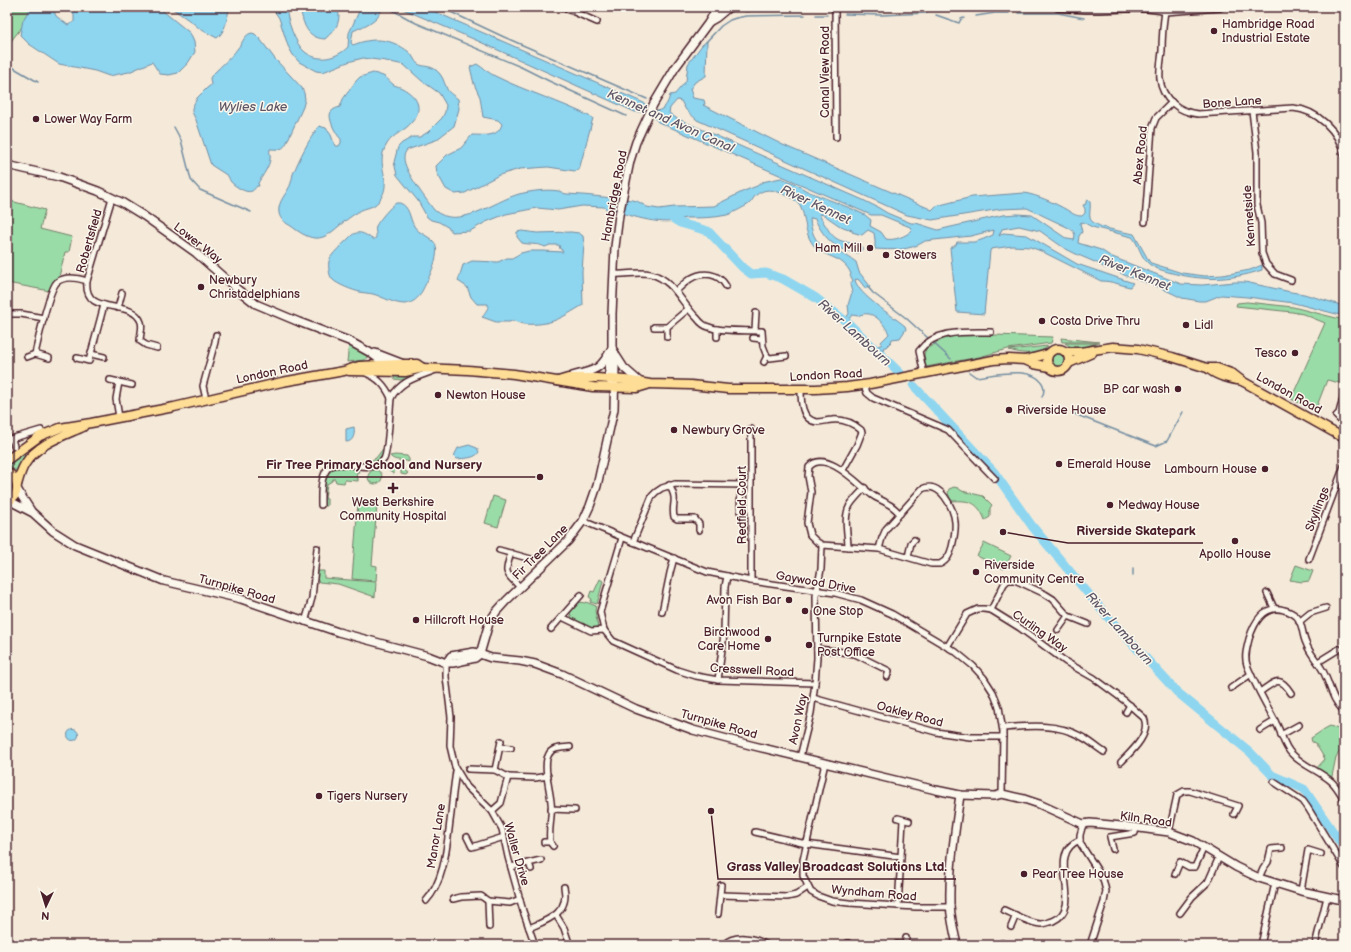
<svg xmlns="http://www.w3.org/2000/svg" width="1351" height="952" viewBox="0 0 1351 952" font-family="'Balsamiq Sans',sans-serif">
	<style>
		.green { fill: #9adca7; stroke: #727e69 }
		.water { fill: #8ed5f0; stroke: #738ca1; fill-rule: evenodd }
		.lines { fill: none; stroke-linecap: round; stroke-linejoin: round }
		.stream { stroke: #738ca1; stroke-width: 1.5 }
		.river { stroke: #8ed5f0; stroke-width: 9 }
		.street-casing { stroke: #4a1f2b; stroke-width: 8 }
		.secondary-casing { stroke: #4a1f2b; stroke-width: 10 }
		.primary-casing { stroke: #4a1f2b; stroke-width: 11 }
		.street { stroke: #fbf7ec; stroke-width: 5 }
		.secondary { stroke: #fbf7ec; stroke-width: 7 }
		.primary { stroke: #fedd96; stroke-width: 8 }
		.poi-dot { fill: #4a1f2b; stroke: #fbf7ec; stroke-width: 1.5 }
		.labels { text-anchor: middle; stroke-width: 3; stroke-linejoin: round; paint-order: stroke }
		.poi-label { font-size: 12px; fill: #4a1f2b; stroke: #fbf7ec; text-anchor: start }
		.street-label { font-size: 12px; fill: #4a1f2b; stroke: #fbf7ec }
		.water-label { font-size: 13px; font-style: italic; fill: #5e5666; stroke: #fbf7ec }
		.leader { fill: none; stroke: #4a1f2b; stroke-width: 1.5 }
		.callout-dot { fill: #4a1f2b; stroke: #fbf7ec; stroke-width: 1.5 }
		.callout-label { font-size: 13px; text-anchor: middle; font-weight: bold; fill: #4a1f2b; stroke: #fbf7ec; stroke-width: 3; stroke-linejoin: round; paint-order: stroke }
	</style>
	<rect width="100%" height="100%" fill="#f5ead9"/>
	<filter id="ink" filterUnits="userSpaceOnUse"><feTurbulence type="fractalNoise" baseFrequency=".025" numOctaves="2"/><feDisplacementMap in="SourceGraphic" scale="8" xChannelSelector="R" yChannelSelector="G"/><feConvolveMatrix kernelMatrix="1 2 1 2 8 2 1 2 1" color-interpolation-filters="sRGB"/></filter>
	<g filter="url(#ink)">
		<g class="green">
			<polygon points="7,7 38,7 7,46"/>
			<polygon points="7,200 45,210 40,229 72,237 69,252 65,252 59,277 54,281 50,291 7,283"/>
			<polygon points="1247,302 1293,307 1344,320 1344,384 1327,380 1315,411 1291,399 1325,323 1303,314 1292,312 1236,306 1237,303"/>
			<polygon points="965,334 1053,337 1051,343 1008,349 979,357 926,367 924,354 926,349 945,338"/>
			<polygon points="1061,338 1099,342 1062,342"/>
			<path d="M1065 343H1097C1084 347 1076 352 1065 343Z"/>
			<polygon points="349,344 366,354 367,357 365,360 347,362"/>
			<path d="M1048 346C1038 356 1022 354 1009 350Z"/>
			<circle cx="1058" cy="360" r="6"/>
			<polygon points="394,375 416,375 406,379 406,381 404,379 401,380 394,379"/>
			<path d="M385 446C382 460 379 465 364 464L376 458Z"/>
			<polygon points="22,454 25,456 17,471 7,466"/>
			<path d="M395 455 407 456 409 459V462C403 459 395 462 390 456Z"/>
			<path d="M336 467 354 468V469L358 470 359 472H357L356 478H358V481L345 480 344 483 336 482 335 479H333L332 481 327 484 325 498 327 499V506H325L323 504C324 490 322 473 336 467Z"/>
			<polygon points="389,467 403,469 408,473 406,475 401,474 401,470 395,469 394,474 389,471"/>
			<circle cx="375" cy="477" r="7"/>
			<path d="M7 477C15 483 14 492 7 498Z"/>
			<path d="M954 487 958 488 962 491 983 496 992 505 990 508V517L985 520C978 502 970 500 952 501 949 496 947 494 949 489Z"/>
			<polygon points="493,496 506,500 498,527 485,523"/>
			<polygon points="358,503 377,505 372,565 377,566 376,581 352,579"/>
			<polygon points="984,543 1011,556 1004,569 977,556"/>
			<polygon points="1296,565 1313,571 1309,581 1302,582 1290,580"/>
			<polygon points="318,571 324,571 324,578 376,582 375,597 338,584 319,582 317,579"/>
			<polygon points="600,579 603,581 597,604 590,602 592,599 589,597 591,591 594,592"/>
			<path d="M577 602H580L585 603 586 602 596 606 595 611 598 627 596 628C587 629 570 622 570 612Z"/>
			<path d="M1330 726 1338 729 1344 726 1340 751 1336 757 1331 781 1315 770 1325 759 1315 743 1312 742 1311 738C1318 734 1323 729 1330 726Z"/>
		</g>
		<g class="water">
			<polygon points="31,7 56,7 54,11 56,16 68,25 74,22 74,15 66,7 124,7 124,10 127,11 133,7 158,7 190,33 194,42 195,52 188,63 178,73 169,75 160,74 152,62 129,72 109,76 95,71 59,64 29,44 20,35 23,20"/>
			<path d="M170 7H229C228 18 225 32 217 38L200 29 193 23Z"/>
			<path d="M270 7H286C287 20 295 44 305 52 319 63 337 58 348 47L349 33 361 7H383C378 21 366 25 353 31L351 43 353 45C373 37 391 38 409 52 413 55 414 61 418 64 425 68 432 64 440 74 444 79 445 86 448 91 451 94 455 97 458 99L459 109 454 126 436 140 407 150C405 152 404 155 404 158 404 171 426 199 434 210 458 231 494 201 519 194 532 191 546 189 559 191 562 192 564 194 567 194 589 195 610 198 632 200L637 201 647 207 659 209 674 207 714 206 744 191 757 186 762 182 781 178 794 183 807 191 850 208 865 215 871 220 870 226 881 232 886 239C894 241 907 236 912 230L910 227 881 215H871L658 122C652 114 645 111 635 112L478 41 398 7H424L644 103 646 105 657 111C665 109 668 103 670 95L675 94 686 81 688 64 702 45 707 41 706 76 695 82 690 89 693 98 704 100 705 104 703 105 783 145 928 208 932 210 936 206 972 197 1024 193C1037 195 1055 203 1067 210 1072 213 1075 216 1082 216L1085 213V209L1083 205 1086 204V201L1088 200 1090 202C1091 207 1089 213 1090 218 1092 228 1126 232 1134 234L1149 261 1151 263 1182 273 1205 276 1223 275 1250 270 1262 265V270C1228 281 1202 281 1168 272 1161 270 1153 268 1148 263 1140 256 1139 244 1132 237L1092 227 1083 222 1080 223 1082 232 1079 236 1078 243 1101 250 1110 256 1181 284 1202 285 1235 282H1245L1291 292 1304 294 1344 306V316L1294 303 1247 297 1221 295 1206 301H1199L1182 298 1159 287 1124 275 1112 268H1105L1097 263 1076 254 1064 248 1040 231 1019 226 1002 229 999 236 1003 233 1027 235 1077 264 1133 283 1130 287C1120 285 1112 281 1101 281L1041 251 1030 247 1012 246 991 249 990 251 984 314 957 312 950 248 956 245 957 242C963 242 969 242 974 242 980 241 988 237 993 235L994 230 971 236 925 241C911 251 891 250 875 249V240L874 233 868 230 862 235 852 232V230L840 226 824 215 819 214C821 218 823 222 826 226 835 242 842 242 859 243V246L862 247V250L859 251V253C837 251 824 239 815 219L811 218 810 220C814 255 834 245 856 262L859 272 870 286 866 289 859 280 856 279 855 280C859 296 892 315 905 326L906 329 900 338 892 339 891 342 886 347H884L883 350 878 346 882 344 881 342 889 334C884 323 872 308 858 316L852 315 849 319 847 316 849 314 848 305 852 292 850 285 853 280 850 276 851 274C843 254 822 259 812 243 804 232 806 217 800 205 796 200 789 196 783 194 772 189 764 188 755 196 753 199 751 202 749 204 746 206 731 214 727 215 714 218 699 218 685 218 664 228 633 216 611 210L609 211 604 207 582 206 558 210 537 208 506 214 486 222 470 231 452 232 449 228 439 222 431 220 427 217 418 201 397 175 394 162 398 147 402 143 413 137H420L428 132 442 118 445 112 446 105 439 93 422 81 404 65 386 61 363 58 348 62 323 72 316 71 299 62 293 55 288 46 279 18 275 12ZM677 100 681 101 686 110 697 120 907 215 932 220 1001 209 1027 208 1069 228C1074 231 1076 234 1074 240L1067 239 1032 215 1017 214 1003 215 938 230 916 223H911L887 213 879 208 863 200 676 118 669 113 670 108Z"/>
			<path d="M300 7H338C341 23 337 28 325 39 306 38 303 23 300 7Z"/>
			<path d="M252 33 255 34 260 39 275 59 302 88 304 93 305 99 303 107 286 144C282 151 277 149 270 149 269 153 271 155 270 159 270 165 262 177 258 183L259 186H257C255 188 254 190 252 191 246 194 235 186 231 182 230 181 229 178 228 176L211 165 196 120 192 112V108L197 98 207 88 211 85 210 78 212 75C222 65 233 56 241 44 244 39 246 34 252 33Z"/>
			<path d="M477 64C483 68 489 73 495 76 527 92 562 102 593 118L579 170 575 171 548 167 520 169 499 175 465 193 455 194 446 189 437 173 436 166 447 155 461 148 472 135C484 135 498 138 502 124L498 120 483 117 480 97 474 84 470 67Z"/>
			<path d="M373 73C377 74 381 75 385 77 388 79 391 83 394 85 397 86 400 87 402 88 417 96 424 108 412 122 405 131 393 134 387 144 373 166 395 180 379 201 372 209 365 207 358 212 329 229 325 253 291 226 286 223 280 220 279 213 277 201 288 193 291 183 292 180 292 177 293 174 300 157 308 141 319 126L326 128 331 135 335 146H339L341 143V139C336 135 327 117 331 112 333 109 337 108 340 107L343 99 356 81 360 77Z"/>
			<path d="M396 203H400C410 207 409 217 414 226 419 234 428 235 434 242 443 254 426 283 420 295 416 300 412 303 405 304 394 304 383 297 373 294 368 293 364 293 360 292 354 291 336 284 332 279 329 275 328 266 329 261 330 255 344 243 349 238 357 229 364 233 372 239H375C378 234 374 231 376 226 379 220 390 207 396 203Z"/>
			<path d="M522 231 537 233 571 232 579 233 583 236 584 244 582 272 583 305C561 318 551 326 524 324 520 323 516 321 511 321L510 322H496L482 317C486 314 485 311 488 308V304H477L471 297 467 287 458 281 463 265 472 261 498 262 507 258H512L521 253 529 251H543L563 252 562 250 560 249 559 245H550L545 247C538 243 530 245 522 243L517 237V232Z"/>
			<path d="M354 427C355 433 354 442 346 442V429Z"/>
			<path d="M469 445 477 448 479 452C475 459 464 458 457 459L454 456 458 448Z"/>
			<circle cx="73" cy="735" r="5.5"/>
		</g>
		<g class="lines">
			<g class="stream">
				<polyline points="387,7 416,23 521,67 549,81 626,116"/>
				<polyline points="440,7 504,37 647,99"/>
				<polyline points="1018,13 1058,13 1084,18"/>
				<polyline points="845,14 882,15 927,13"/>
				<polyline points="816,15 827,15"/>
				<polyline points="936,15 959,23 961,19 964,18"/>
				<polyline points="976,16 995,13 1009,13"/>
				<polyline points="706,42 721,26 730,20 736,18 746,16 805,15"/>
				<polyline points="7,64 38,82"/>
				<polyline points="174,127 181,140 191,180 200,190 251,212"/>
				<polyline points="867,286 873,293 906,318 951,359"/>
				<path d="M969 372 976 377C994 375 1034 365 1043 385 1045 390 1044 393 1042 397"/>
				<polyline points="1072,413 1156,446 1167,441 1183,412"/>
				<polyline points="1133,568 1133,575"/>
			</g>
			<g class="river">
				<polyline points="667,215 680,223 708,231 743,268 751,274 766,273 783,279 816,298 848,323 900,373"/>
				<polyline points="914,386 994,472 1032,526 1106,615 1177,692 1250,752 1272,775 1304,789 1344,848"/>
			</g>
			<defs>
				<g id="street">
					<polyline points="563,7 597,22"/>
					<polyline points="835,7 836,137"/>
					<path d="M1165 11C1163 25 1162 38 1162 51 1161 61 1159 70 1160 79 1162 99 1179 112 1198 114L1293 108C1317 110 1339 131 1344 155"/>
					<polyline points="1252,111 1257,152 1257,205 1261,223 1262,253 1266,264 1275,274 1291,280"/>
					<path d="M112 198 87 281C83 318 132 297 141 322 143 328 140 334 140 341L146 345 157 348"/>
					<polyline points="1145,222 1152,128 1156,118 1172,102"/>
					<path d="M614 274C626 275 639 271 651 274 674 280 681 303 697 318 700 322 704 326 709 327 720 332 748 330 762 331L763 346 767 356 770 358 786 356"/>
					<path d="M676 291C681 287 685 282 690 279 703 271 719 273 726 286"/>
					<polyline points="118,308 122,293"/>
					<polyline points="7,314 21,314 44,318"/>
					<polyline points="654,327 667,327"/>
					<polyline points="755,330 756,313"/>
					<polyline points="667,337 667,327 688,309"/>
					<polyline points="717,337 717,329"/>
					<polyline points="753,338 762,339"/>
					<polyline points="35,354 49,358"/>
					<polyline points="91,354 104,357"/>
					<path d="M27 357 35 354C38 341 49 289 57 282 66 275 78 278 87 281"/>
					<polyline points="77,358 89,361 104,305"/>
					<polyline points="764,362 767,356"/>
					<path d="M366 373C378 378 385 385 391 398"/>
					<path d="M924 374 919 351C935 329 967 332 991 332"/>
					<polyline points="110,380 132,385"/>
					<polyline points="119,382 116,399 119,417"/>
					<polyline points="864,385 867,393 873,398 948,430 995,479"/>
					<path d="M801 389C801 401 801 420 817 422 823 422 827 420 832 420 843 419 853 423 861 430L862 432 857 445 843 470"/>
					<polyline points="1344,394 1339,413 1336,416 1344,424"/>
					<polyline points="206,399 203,386 215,342 216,335"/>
					<polyline points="12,439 14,446"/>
					<polyline points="7,440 41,430"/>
					<path d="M669 485C679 501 671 503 674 517L677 519H695L699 524V530"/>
					<path d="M321 505C321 496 320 484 324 475 332 450 371 479 384 459 388 453 390 408 391 398 401 380 418 377 436 370"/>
					<polyline points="740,511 741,485"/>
					<polyline points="583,521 648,548 707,572 751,581 835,593 861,600 892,614 956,652 973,666 984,678 993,692 999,707 1003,732 1002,794"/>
					<polyline points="622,538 600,612 604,630 613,641 677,670 696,676 718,680 815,683"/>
					<polyline points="633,542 652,496 656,492 662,488 675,484 745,485"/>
					<path d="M848 547C848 534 843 517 850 505 854 499 860 493 865 488"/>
					<path d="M879 549 882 538 886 529 922 489C940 480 954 508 955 522 956 530 954 538 952 547 950 554 948 560 940 564H931L879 549 822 545 816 541 810 535 807 523 811 492 808 476 809 467C825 448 859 485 872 495 877 499 883 500 888 504 893 506 896 510 900 514"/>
					<polyline points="499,550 531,559"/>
					<path d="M511 553C504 574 505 572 520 587"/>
					<polyline points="908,557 911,543 914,540"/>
					<polyline points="1309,559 1344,466"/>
					<polyline points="751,581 751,429"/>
					<polyline points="1267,593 1274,608"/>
					<polyline points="991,610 1004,584 1008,580 1015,580 1045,594 1053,599 1068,616 1088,624"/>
					<polyline points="662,612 670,573 674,558"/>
					<polyline points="562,617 591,631 604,630"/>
					<polyline points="305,622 312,598 317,548"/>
					<polyline points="1299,622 1310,613 1326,608"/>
					<polyline points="551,629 581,595"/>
					<polyline points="1058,630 1068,616"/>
					<path d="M947 647 967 614 978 609H984L991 610 1020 628 1066 662 1094 678 1125 701 1144 718C1151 734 1132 751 1121 762"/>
					<polyline points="817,649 836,651 855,654 889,671 887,677"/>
					<polyline points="1318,662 1339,649"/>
					<polyline points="446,663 446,677 451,717 450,746 455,767 467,787 492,811 502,829 508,857 523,911 535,945"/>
					<polyline points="718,680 724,634 725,587 727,576"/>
					<polyline points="1231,688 1251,674"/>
					<path d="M1260 692C1275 682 1279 674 1291 693"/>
					<polyline points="813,698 936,732 970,737 1003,737"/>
					<path d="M1344 711C1330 699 1330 680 1320 666 1315 658 1309 652 1306 643 1302 635 1303 624 1297 617 1294 614 1288 611 1284 610 1264 604 1254 623 1249 639 1247 648 1244 656 1247 665 1255 686 1267 705 1277 725 1282 734 1284 747 1292 754 1303 766 1320 771 1332 782 1337 787 1340 793 1344 799"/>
					<polyline points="1126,712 1130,705"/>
					<path d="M1003 728C1028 726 1057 723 1080 736 1089 740 1096 747 1104 752"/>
					<polyline points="1260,730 1275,721"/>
					<polyline points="1281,735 1299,725"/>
					<polyline points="500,747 511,748"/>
					<polyline points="800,757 811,713 815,683 817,658 816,596 821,569 822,545"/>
					<polyline points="825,763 803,860 803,876 811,892 818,896 832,901 849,903 916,907 950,907"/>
					<polyline points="468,769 495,770 501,741"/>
					<polyline points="495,770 508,777"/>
					<polyline points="1274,782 1303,801 1308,808 1344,867"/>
					<polyline points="551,809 575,810"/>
					<polyline points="492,811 501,803 508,777 535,778 548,776"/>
					<polyline points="898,818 909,821"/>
					<polyline points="1083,824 1080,835 1080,843 1103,879 1106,891 1104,902 1090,945"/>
					<polyline points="755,832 806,844 901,857 898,906"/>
					<polyline points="1169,832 1177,795 1184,791 1190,791 1238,806 1234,814"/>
					<polyline points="467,837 472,847 504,837"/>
					<polyline points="544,842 550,842 553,846"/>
					<path d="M550 842C548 828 553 815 551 802 550 790 543 766 548 756 551 747 562 748 570 747"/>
					<polyline points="1113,849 1110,837 1135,833 1136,828"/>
					<polyline points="901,857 903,820"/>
					<polyline points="529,863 531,869"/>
					<polyline points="511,867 541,860"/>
					<polyline points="1175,874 1180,862 1189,867 1195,867 1204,847"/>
					<polyline points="1259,878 1263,869 1268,862 1271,849 1282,848"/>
					<polyline points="1301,891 1308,850 1321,854"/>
					<polyline points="721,895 787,897 796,895 808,887"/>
					<polyline points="453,899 461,897 481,896 488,901 510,903 520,899"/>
					<path d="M426 901C446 880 447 841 451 814 452 799 454 785 456 771"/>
					<polyline points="488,901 489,927"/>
					<path d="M1004 910C1013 914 1031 924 1041 924 1045 924 1049 922 1053 921 1087 906 1043 854 1080 840"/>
					<polyline points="1180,913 1192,897 1208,882 1219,857"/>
					<polyline points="718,914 721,885"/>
					<polyline points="556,915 564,928 568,940"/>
					<polyline points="1011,927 1016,915"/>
					<path d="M529 928C548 920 570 913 564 887"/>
					<polyline points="848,943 848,945"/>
					<polyline points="897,944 905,945"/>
					<path d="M723 945C734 934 755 937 767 945"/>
					<polyline points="905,945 906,938"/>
					<polyline points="1002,945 1002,943"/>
					<polyline points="1261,945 1275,883"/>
					<polyline points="1315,945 1327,897"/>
				</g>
				<g id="secondary">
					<polyline points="746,7 747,7"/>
					<path d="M1058 7C1069 8 1081 9 1093 9 1114 9 1145 5 1165 11L1220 7"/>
					<polyline points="709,22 716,18 728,8"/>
					<polyline points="7,165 59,177 98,191 123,203 144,216 196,253 237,289 256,304 299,322 349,341 369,352 388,366"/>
					<polyline points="375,353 401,363"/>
					<polyline points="615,354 624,368 640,382"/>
					<polyline points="609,355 609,379 612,384"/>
					<path d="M572 376C596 369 599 372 612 348"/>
					<polyline points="17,489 31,511"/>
					<polyline points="10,501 33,513 53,531 75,545 164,581 241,599 338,632 428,656 446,663 453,663 475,658 480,654 489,623 496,612 506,601 568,541 583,521 590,506 597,486 614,409 615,367 615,353 612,348 612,314 615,247 619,215 630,161 636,142 653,105 675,68 709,22 717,7"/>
					<polyline points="446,663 451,656 474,652 491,658 520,661 535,664 562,674 636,709 693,730 750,745 936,790 960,795 995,796 1002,794 1024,799 1039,804 1083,824 1090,823 1132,827 1169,832 1193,841 1236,867 1259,878 1301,891 1338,899 1344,899"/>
					<path d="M957 945C954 932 951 919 950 905 949 869 955 832 960 795"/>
				</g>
				<g id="primary">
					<circle cx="1058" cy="360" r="11"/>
					<polyline points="1066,352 1080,352 1113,347 1138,349 1172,357 1207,368 1217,368 1233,374 1242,381"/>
					<polyline points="1025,360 1034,364 1050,367"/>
					<polyline points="1069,363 1092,353"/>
					<path d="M1210 370C1219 377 1232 379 1242 381L1344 438"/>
					<polyline points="349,371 405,372 423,368 468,370 514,374 593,387 637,388 647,385"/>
					<polyline points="558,381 568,378 596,378 625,380 650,384 691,385 728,389 816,389 847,387 870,384 993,360 1009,359 1025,360 1048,354"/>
					<polyline points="7,460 40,436 60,428 91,423 174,407 282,382 344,371 359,366 401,364 417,364 423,368"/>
					<path d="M7 472C20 479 20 496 7 502"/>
					<path d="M17 485C19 478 21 470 25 464 37 444 63 436 83 427"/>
				</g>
			</defs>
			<use href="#street" class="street-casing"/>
			<use href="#secondary" class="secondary-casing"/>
			<use href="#primary" class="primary-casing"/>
			<use href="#street" class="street"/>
			<use href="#secondary" class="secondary"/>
			<use href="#primary" class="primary"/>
		</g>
	</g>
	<g class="poi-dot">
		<circle cx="1214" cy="31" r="4"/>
		<circle cx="36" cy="119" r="4"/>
		<circle cx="870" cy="248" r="4"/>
		<circle cx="886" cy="255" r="4"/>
		<circle cx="201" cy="287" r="4"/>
		<circle cx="1042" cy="321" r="4"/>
		<circle cx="1186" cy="325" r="4"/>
		<circle cx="1295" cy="353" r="4"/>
		<circle cx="1178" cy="389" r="4"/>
		<circle cx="438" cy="395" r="4"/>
		<circle cx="1009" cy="410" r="4"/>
		<circle cx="674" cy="430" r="4"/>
		<circle cx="1059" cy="464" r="4"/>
		<circle cx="1265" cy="469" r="4"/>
		<path d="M391 482h4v4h4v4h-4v4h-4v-4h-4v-4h4z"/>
		<circle cx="1110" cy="505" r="4"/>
		<circle cx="1235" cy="541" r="4"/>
		<circle cx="976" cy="572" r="4"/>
		<circle cx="789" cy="600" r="4"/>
		<circle cx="805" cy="611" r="4"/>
		<circle cx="416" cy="620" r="4"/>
		<circle cx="768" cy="639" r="4"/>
		<circle cx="809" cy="645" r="4"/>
		<circle cx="319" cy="796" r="4"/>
		<circle cx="1024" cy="874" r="4"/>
	</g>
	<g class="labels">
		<g class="poi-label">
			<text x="1222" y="28">Hambridge Road<tspan x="1222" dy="14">Industrial Estate</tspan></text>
			<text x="44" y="123">Lower Way Farm</text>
			<text x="862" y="252" text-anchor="end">Ham Mill</text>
			<text x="894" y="259">Stowers</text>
			<text x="209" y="284">Newbury<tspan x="209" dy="14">Christadelphians</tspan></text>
			<text x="1050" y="325">Costa Drive Thru</text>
			<text x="1194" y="329">Lidl</text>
			<text x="1287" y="357" text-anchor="end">Tesco</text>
			<text x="1170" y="393" text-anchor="end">BP car wash</text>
			<text x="446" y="399">Newton House</text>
			<text x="1017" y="414">Riverside House</text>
			<text x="682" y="434">Newbury Grove</text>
			<text x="1067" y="468">Emerald House</text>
			<text x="1257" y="473" text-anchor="end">Lambourn House</text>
			<text x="393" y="506" text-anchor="middle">West Berkshire<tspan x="393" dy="14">Community Hospital</tspan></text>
			<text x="1118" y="509">Medway House</text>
			<text x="1235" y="558" text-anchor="middle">Apollo House</text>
			<text x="984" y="569">Riverside<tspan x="984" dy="14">Community Centre</tspan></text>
			<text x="781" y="604" text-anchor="end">Avon Fish Bar</text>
			<text x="813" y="615">One Stop</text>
			<text x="424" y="624">Hillcroft House</text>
			<text x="760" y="636" text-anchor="end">Birchwood<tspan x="760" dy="14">Care Home</tspan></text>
			<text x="817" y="642">Turnpike Estate<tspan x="817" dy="14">Post Office</tspan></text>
			<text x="327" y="800">Tigers Nursery</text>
			<text x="1032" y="878">Pear Tree House</text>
		</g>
		<g class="street-label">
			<text transform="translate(825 72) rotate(-90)" y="4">Canal View Road</text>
			<text transform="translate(1232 102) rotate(-4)" y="4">Bone Lane</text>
			<text transform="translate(1140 155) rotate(-84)" y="4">Abex Road</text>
			<text transform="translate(614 196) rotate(-79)" y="4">Hambridge Road</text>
			<text transform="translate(1249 216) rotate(-94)" y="4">Kennetside</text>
			<text transform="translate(89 241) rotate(-74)" y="4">Robertsfield</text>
			<text transform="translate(198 243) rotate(38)" y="4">Lower Way</text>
			<text transform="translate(272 372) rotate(-12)" y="4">London Road</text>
			<text transform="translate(826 375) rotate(-3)" y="4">London Road</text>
			<text transform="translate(1289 393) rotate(29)" y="4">London Road</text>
			<text transform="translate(742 505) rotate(-90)" y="4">Redfield Court</text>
			<text transform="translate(1317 509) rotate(-69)" y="4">Skyllings</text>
			<text transform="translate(540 552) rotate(-45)" y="4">Fir Tree Lane</text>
			<text transform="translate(816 582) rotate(10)" y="4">Gaywood Drive</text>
			<text transform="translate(237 589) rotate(16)" y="4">Turnpike Road</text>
			<text transform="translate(1040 631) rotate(35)" y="4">Curling Way</text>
			<text transform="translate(752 670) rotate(3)" y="4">Cresswell Road</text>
			<text transform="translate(910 714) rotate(15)" y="4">Oakley Road</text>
			<text transform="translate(798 719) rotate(-78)" y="4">Avon Way</text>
			<text transform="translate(719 724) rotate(16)" y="4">Turnpike Road</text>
			<text transform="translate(1146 819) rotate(8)" y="4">Kiln Road</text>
			<text transform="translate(436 836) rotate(-81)" y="4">Manor Lane</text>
			<text transform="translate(517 854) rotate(74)" y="4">Waller Drive</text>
			<text transform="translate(874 893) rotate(5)" y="4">Wyndham Road</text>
		</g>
		<g class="water-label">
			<text x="253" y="111">Wylies Lake</text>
			<text transform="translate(671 120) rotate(24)" y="5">Kennet and Avon Canal</text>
			<text transform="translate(816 204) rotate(25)" y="5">River Kennet</text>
			<text transform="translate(1135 272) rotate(22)" y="5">River Kennet</text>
			<text transform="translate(855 332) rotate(42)" y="5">River Lambourn</text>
			<text transform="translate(1120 628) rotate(48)" y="5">River Lambourn</text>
		</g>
	</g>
	<path class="leader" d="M540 477L490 477H258M1003 532L1068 543H1203M711 811L718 879H956"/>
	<g class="callout-dot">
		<circle cx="540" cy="477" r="4"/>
		<circle cx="1003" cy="532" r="4"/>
		<circle cx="711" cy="811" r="4"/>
	</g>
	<g class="callout-label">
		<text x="374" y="469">Fir Tree Primary School and Nursery</text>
		<text x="1136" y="535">Riverside Skatepark</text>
		<text x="837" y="871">Grass Valley Broadcast Solutions Ltd.</text>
	</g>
	<rect width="1351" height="952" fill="none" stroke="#fbf7ec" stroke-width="24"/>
	<rect x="12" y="12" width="1327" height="928" fill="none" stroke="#4a1f2b" stroke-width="1.5" filter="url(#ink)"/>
	<g transform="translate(46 906) rotate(184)" stroke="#fbf7ec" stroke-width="3" paint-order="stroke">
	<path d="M0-3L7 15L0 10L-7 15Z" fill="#4a1f2b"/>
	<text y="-6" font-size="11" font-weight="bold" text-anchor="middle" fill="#4a1f2b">N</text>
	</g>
</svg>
